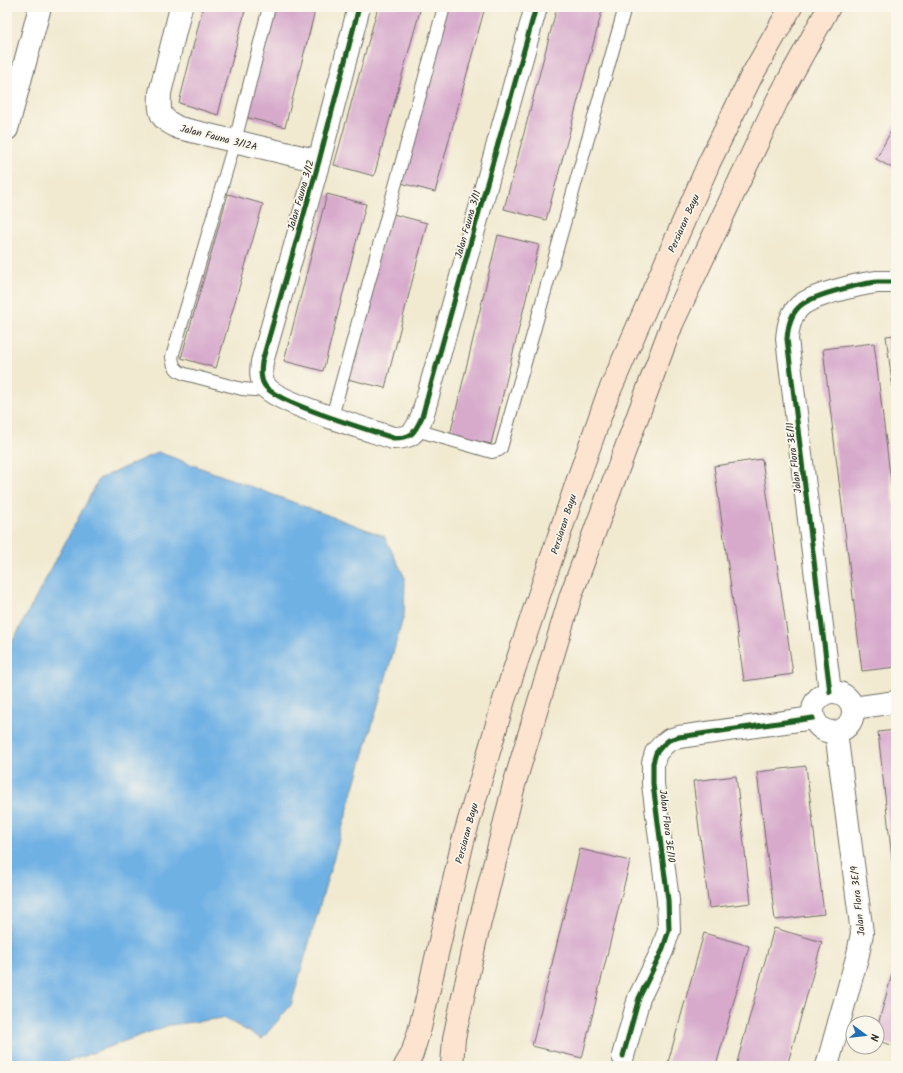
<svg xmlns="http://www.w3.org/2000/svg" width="903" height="1073" viewBox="0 0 903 1073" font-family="Kalam,sans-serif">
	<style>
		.water { fill: #70b1e4; stroke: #4e6e88 }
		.building { fill: #d7aacc }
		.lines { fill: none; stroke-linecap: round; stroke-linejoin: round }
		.service-casing { stroke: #706e65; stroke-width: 14 }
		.minor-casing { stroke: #706e65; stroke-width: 24 }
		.secondary-casing { stroke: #706e65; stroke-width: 24 }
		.service { stroke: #fff; stroke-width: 12 }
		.minor { stroke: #fff; stroke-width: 22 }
		.secondary { stroke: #fde4d1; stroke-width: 22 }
		.cycleway-casing { stroke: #fbf7ec; stroke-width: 8 }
		.cycleway { stroke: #1b5e20; stroke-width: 5 }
		.labels { text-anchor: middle; stroke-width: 3.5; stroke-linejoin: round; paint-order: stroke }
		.street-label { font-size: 10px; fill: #2b2b2b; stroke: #fbf7ec }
	</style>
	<rect width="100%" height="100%" fill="#fbf7ec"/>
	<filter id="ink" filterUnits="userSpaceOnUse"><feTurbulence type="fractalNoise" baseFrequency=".025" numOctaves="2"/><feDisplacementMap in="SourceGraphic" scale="8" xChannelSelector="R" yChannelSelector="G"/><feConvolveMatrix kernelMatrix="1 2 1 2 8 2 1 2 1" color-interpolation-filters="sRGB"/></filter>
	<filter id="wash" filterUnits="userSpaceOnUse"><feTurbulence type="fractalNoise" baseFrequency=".012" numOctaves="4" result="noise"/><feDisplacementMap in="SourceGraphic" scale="16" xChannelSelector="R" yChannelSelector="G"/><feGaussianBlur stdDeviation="0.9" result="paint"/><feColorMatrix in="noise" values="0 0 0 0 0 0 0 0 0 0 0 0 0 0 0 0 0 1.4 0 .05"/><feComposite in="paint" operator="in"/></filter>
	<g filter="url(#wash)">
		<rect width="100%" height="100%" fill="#f1ead1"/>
		<polygon class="water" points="158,452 384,536 405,578 404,615 291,1005 262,1039 224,1018 169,1025 56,1066 7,1066 7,652 99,479"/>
		<g id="blocks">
			<g class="building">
				<polygon points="203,7 246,7 218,115 179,103"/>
				<polygon points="269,7 316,7 285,127 241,116"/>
				<polygon points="378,7 421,7 374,176 334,165"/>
				<polygon points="445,7 485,7 435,192 397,182"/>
				<polygon points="557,7 603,7 546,220 504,209"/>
				<polygon points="896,122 896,170 876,159"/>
				<polygon points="228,194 263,204 216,368 181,358"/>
				<polygon points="327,194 366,204 323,371 284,361"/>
				<polygon points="389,213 427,223 385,388 347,379"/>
				<polygon points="498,235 539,245 491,444 450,435"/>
				<polygon points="896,335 896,405 895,405 886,336"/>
				<polygon points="874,343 896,524 896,667 862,671 823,349"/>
				<polygon points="762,459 793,674 744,681 714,466"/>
				<polygon points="896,730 896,887 895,887 878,732"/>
				<polygon points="806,766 824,914 775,920 757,772"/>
				<polygon points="736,776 751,903 709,908 693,781"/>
				<polygon points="580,849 630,861 582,1058 532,1046"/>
				<polygon points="774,928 822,942 787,1066 736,1066"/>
				<polygon points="704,933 749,946 716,1066 667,1066"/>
				<polygon points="896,960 896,1046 877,1041 877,1028"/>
			</g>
		</g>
	</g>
	<g filter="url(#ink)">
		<use href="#blocks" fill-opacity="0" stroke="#706e65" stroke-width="1"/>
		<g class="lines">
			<defs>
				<g id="service">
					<path d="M265 386 255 390 242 389 185 374C176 371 173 366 172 357L235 141 269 7"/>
					<polyline points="332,417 444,7"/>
					<polyline points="416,430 492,452 499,450 501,448 625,7"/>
				</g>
				<g id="minor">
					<path d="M181 7 160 93C159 114 159 118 179 128L319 161"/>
					<path d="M359 7 319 161 262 362C261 370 260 379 265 386 277 403 369 430 393 438 412 438 414 434 422 417L536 7"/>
					<polyline points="7,129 40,7"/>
					<circle cx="833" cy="712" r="20"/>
					<path d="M830 692 787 339C788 327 790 316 798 308 809 295 860 284 877 282 883 282 890 282 896 282"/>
					<polyline points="853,708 896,702"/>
					<polyline points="623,1056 639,998 662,951 669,930 668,900 653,784 653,763 656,753 662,746 669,740 679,737 813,718"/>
					<polyline points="827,1066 858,954 862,933 836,732"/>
				</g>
				<g id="secondary">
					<polyline points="405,1066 412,1054 420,1028 463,841 504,700 578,479 607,397 709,163 751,77 791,7"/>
					<polyline points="452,1066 454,1038 476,938 514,785 571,595 672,324 777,101 829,7"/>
				</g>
			</defs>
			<use href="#service" class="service-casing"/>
			<use href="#minor" class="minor-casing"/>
			<use href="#secondary" class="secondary-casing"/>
			<use href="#service" class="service"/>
			<use href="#minor" class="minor"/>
			<use href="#secondary" class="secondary"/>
			<defs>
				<g id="cycleway">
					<path d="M359 7 319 161 262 362C261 370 260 379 265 386 277 403 369 430 393 438 412 438 414 434 422 417L536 7"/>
					<path d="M830 692 787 339C788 327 790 316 798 308 809 295 860 284 877 282 883 282 890 282 896 282"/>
					<polyline points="623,1056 639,998 662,951 669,930 668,900 653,784 653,763 656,753 662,746 669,740 679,737 813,718"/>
				</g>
			</defs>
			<use href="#cycleway" class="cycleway-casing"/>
			<use href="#cycleway" class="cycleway"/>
		</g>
	</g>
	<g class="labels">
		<g class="street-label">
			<text transform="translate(219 137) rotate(14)" y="4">Jalan Fauna 3/12A</text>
			<text transform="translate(300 195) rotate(-74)" y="4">Jalan Fauna 3/12</text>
			<text transform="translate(683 223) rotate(-66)" y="4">Persiaran Bayu</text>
			<text transform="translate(467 224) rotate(-74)" y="4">Jalan Fauna 3/11</text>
			<text transform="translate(793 458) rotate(-97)" y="4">Jalan Flora 3E/11</text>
			<text transform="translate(563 524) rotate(-72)" y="4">Persiaran Bayu</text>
			<text transform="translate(668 826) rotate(83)" y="4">Jalan Flora 3E/10</text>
			<text transform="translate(466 833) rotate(-75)" y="4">Persiaran Bayu</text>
			<text transform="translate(857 901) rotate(-96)" y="4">Jalan Flora 3E/9</text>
		</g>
	</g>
	<rect width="903" height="1073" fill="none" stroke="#fbf7ec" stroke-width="24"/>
	<g transform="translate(865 1035) rotate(105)"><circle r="19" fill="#fbf7ec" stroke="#a8a59f"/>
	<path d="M0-3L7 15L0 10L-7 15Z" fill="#1f6fb2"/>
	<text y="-6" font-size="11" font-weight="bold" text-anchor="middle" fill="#2b2b2b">N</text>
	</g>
</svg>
